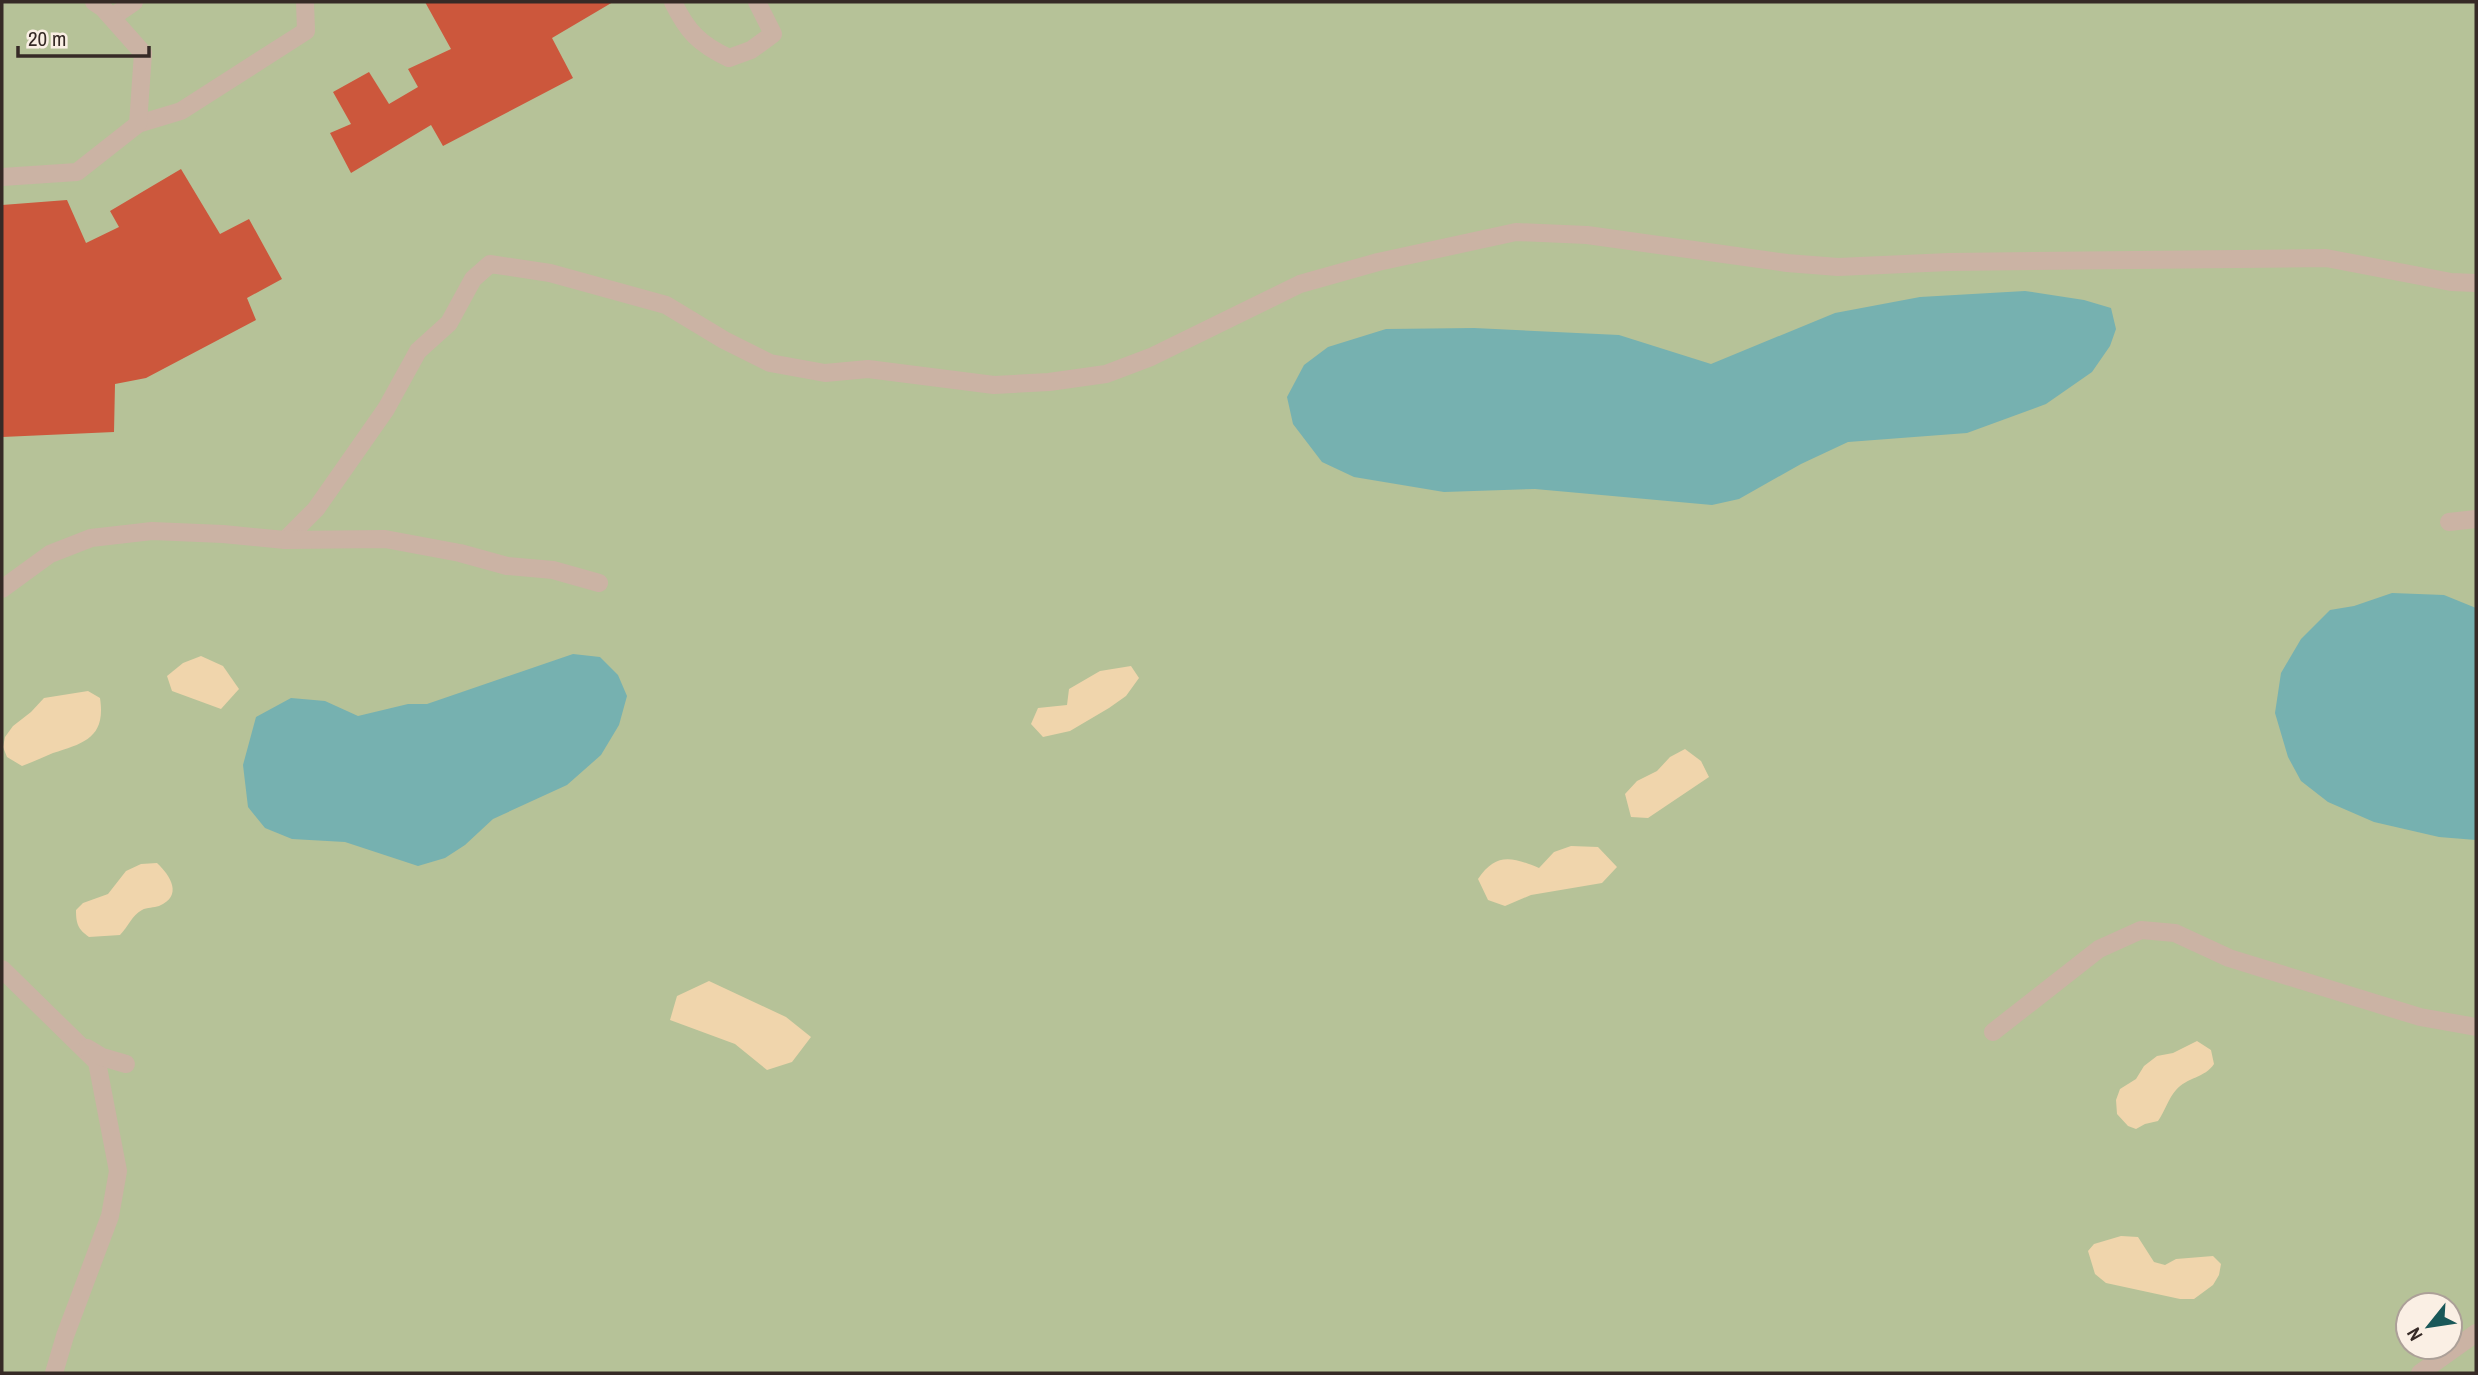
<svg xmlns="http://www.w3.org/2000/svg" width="2478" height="1375" viewBox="0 0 2478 1375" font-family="'Archivo Narrow',sans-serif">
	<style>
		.green { fill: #b6c298; fill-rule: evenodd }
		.sand { fill: #f0d5ac }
		.water { fill: #76b1b0 }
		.building { fill: #cc573c }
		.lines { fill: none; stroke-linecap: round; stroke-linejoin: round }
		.service { stroke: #cbb3a4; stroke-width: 18 }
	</style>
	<rect width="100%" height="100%" fill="#f2e4d8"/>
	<path class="green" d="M2 2H2476V1373H2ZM2408 1305H2450V1347H2408Z"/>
	<g class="sand">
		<polygon points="201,656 223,666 239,689 221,709 172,691 167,676 183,663"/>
		<polygon points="1131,666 1139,678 1126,696 1109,708 1070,731 1043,737 1031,724 1038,708 1067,705 1069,689 1100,671"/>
		<path d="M88 691 100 698C106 737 85 743 53 753 43 757 33 762 22 766L7 757 3 747 5 737 13 726 31 712 44 698Z"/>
		<polygon points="1685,749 1701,761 1709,777 1648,818 1631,817 1625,794 1637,781 1657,771 1670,757"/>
		<path d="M1571 846 1598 847 1617 867 1602 883 1531 895 1505 906 1488 900 1478 879C1496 852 1512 857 1539 868L1554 852Z"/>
		<path d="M157 863C171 876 183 896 159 906 154 908 147 907 142 910 132 915 128 927 120 935L89 937C78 929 76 924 76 910L83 903 108 894 126 871 141 864Z"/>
		<polygon points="709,981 786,1017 811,1037 792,1062 767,1070 735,1044 670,1020 677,996"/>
		<path d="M2197 1041 2211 1050 2214 1064C2205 1078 2187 1077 2176 1090 2168 1099 2165 1111 2158 1121L2145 1124 2136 1129 2128 1126 2117 1114 2116 1100 2120 1089 2136 1079 2144 1066 2157 1056 2173 1053Z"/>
		<polygon points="2121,1236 2138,1237 2154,1262 2165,1265 2176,1259 2213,1256 2221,1264 2219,1275 2213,1285 2194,1299 2180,1299 2106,1283 2095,1274 2088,1251 2094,1244"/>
	</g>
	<g class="water">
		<polygon points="2025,291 2084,300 2111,308 2116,329 2110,346 2092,372 2046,404 1967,433 1848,442 1801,464 1739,499 1712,505 1535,489 1444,492 1354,477 1322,462 1293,424 1287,397 1304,365 1328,347 1386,329 1474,328 1619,335 1711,364 1835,313 1920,297"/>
		<polygon points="2392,593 2444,595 2476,608 2476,840 2439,837 2374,822 2328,802 2301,781 2288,757 2275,713 2281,673 2301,639 2330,610 2354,606"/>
		<polygon points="573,654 600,657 618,675 627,696 619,725 601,755 567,785 493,819 465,845 445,858 418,866 345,842 292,839 265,828 248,807 243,765 256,717 291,698 325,701 358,716 408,704 427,704"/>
	</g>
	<g class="building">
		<polygon points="425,2 613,2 552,38 573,78 443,146 431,125 351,173 330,133 351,124 333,92 369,72 389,104 418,87 408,69 451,49"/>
		<polygon points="181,169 220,234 249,219 282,279 247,298 256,320 146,378 115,384 114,432 2,437 2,205 67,200 86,243 119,227 110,211"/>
	</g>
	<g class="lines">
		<g class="service">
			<path d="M673 2C687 31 699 44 729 58L751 50 773 34 757 2"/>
			<polyline points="112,17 134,2"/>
			<polyline points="138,124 181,111 306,31 305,2"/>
			<polyline points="2,177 77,172 138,124 143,53 103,8 94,2"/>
			<polyline points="2449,522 2476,519"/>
			<polyline points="285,540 316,509 386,409 418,351 449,323 473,279 490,264 550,273 666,305 724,340 770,363 825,373 868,369 994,385 1049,382 1106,374 1151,357 1300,284 1378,262 1516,232 1587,235 1787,263 1838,267 1949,262 2326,258 2451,282 2476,283"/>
			<polyline points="2,589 50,554 91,538 152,531 223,534 285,540 385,539 460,553 507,566 553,570 599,583"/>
			<polyline points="2,969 97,1062 118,1171 110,1216 65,1336 54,1373"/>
			<polyline points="1993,1032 2099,949 2141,930 2175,933 2229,958 2420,1017 2476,1027"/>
			<polyline points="87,1048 102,1057 126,1064"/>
			<polyline points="2420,1373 2476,1333"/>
		</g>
	</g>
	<rect width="2478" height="1375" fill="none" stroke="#362a26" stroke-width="7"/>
	<g transform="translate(2429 1326) rotate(240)"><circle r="33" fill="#faefe4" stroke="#aca098" stroke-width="2"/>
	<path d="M0-5L12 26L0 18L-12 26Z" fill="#195859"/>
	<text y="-10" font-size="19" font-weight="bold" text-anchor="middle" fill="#362a26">N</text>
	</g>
	<path d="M18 46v10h131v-10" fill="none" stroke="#362a26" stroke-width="3.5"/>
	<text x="28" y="46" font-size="21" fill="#362a26" stroke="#faefe4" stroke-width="5" paint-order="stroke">20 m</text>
</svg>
